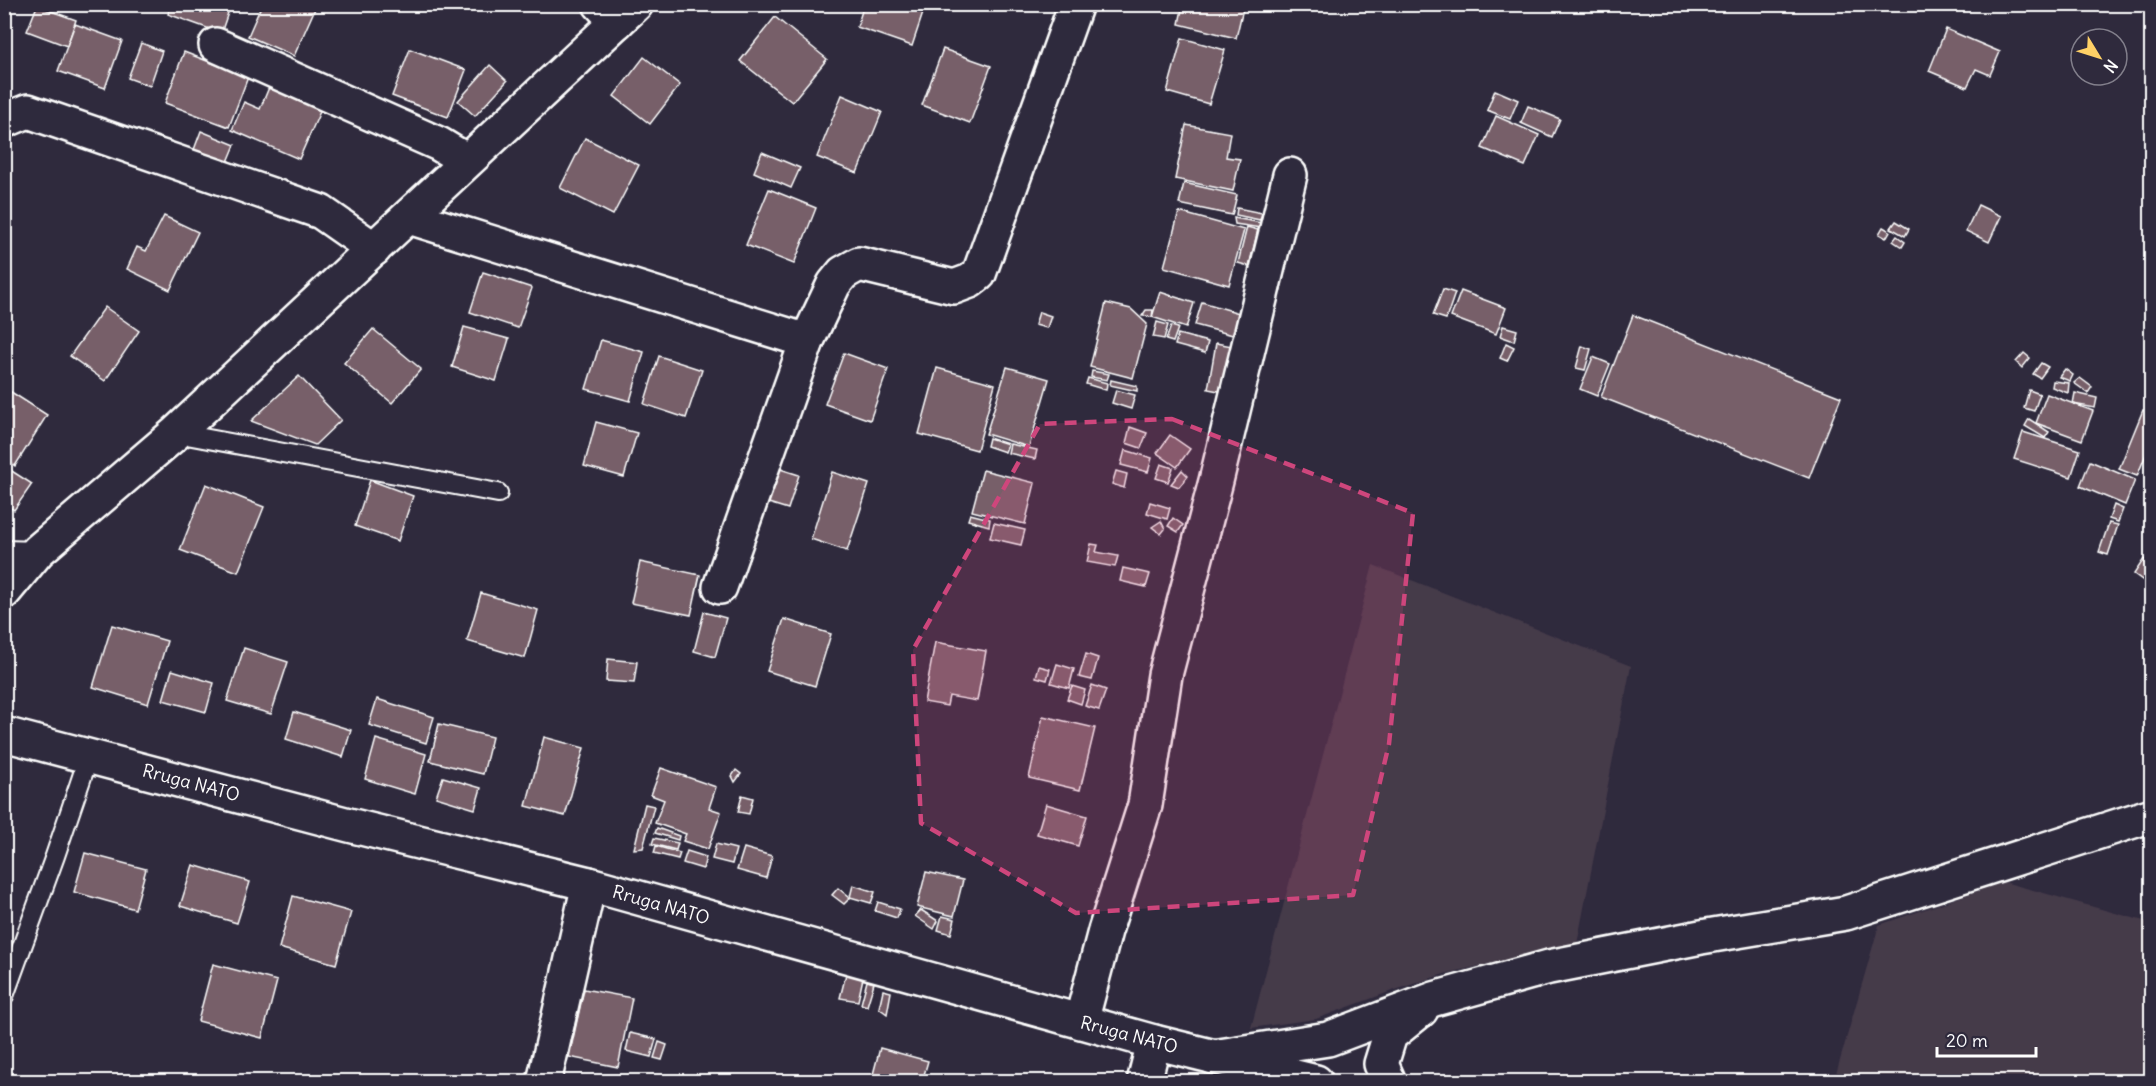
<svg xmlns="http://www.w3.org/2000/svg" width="2156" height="1086" viewBox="0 0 2156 1086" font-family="Delius,sans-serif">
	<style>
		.built { fill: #453a4a }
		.building { fill: #775f69; stroke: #fff; stroke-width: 1.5 }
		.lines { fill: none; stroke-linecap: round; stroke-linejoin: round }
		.service-casing { stroke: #fff; stroke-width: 22 }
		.minor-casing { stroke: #fff; stroke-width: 38 }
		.tertiary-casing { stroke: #fff; stroke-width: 38 }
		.secondary-casing { stroke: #fff; stroke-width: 38 }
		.service { stroke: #2f2a3d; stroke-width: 18 }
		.minor { stroke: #2f2a3d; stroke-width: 33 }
		.tertiary { stroke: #2f2a3d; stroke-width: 33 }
		.secondary { stroke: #2f2a3d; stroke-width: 33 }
		.marked { fill: #ce467c; fill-opacity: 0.2; stroke: #ce467c; stroke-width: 4.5; stroke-dasharray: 12 8; stroke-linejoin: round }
		.labels { text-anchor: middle; stroke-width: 4.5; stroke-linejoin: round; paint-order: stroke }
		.street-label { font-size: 18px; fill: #fff; stroke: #2f2a3d }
	</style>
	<rect width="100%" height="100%" fill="#2f2a3d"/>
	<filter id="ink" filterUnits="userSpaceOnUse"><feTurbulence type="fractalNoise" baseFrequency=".0167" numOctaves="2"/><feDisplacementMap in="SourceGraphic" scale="12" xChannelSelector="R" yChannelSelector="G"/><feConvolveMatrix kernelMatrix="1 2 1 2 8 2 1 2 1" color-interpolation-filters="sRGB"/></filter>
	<g filter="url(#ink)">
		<g class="built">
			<polygon points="1373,565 1631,666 1577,944 1444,974 1389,992 1316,1019 1251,1028"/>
			<polygon points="2004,882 2151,923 2151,1081 1834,1081 1879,925"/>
		</g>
		<g class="building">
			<polygon points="171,4 231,4 221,33 168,14"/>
			<polygon points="262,4 317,4 294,56 248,36"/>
			<polygon points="864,4 926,4 912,46 857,27"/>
			<polygon points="1183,4 1244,4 1236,38 1179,24"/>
			<polygon points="37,6 76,20 67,46 27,31"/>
			<polygon points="775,17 827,59 792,102 740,61"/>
			<polygon points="75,24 122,41 105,88 58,71"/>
			<polygon points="1946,29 2000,52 1990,75 1976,69 1967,87 1929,71"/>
			<polygon points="1182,38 1225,50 1209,104 1167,92"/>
			<polygon points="141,43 162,51 150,86 128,78"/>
			<polygon points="410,49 466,70 448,117 392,96"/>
			<polygon points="943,49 991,66 970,123 922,105"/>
			<polygon points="184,52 248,77 229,127 165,103"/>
			<polygon points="644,57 680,85 650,124 614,96"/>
			<polygon points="490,65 507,81 475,116 458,101"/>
			<polygon points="270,85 322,107 299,159 232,130 244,102 260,109"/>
			<polygon points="1495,90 1518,100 1510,119 1487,110"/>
			<polygon points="842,95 882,112 857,173 817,157"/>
			<polygon points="1528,106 1560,119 1552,137 1521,123"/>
			<polygon points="1496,116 1539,135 1525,166 1482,148"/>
			<polygon points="1186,125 1230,133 1226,157 1240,159 1233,191 1175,179"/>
			<polygon points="201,131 235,145 225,169 192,155"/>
			<polygon points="585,138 639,165 613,215 560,188"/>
			<polygon points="762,152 800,168 791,188 754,172"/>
			<polygon points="1184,183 1237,195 1232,215 1179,204"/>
			<polygon points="769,189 816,208 794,264 746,245"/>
			<polygon points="1978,205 2001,216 1989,242 1966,231"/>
			<polygon points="1237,208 1262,213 1260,220 1236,215"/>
			<polygon points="1179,212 1244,230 1229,285 1164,267"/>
			<polygon points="164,216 198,232 170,290 127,269 137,247 146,251"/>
			<polygon points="1234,218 1262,223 1261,228 1235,224"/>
			<polygon points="1896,221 1909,229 1905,236 1891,228"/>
			<polygon points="1247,227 1258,230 1249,266 1238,263"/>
			<polygon points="1883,227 1890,231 1886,238 1879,234"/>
			<polygon points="1897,236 1905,242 1902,247 1893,241"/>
			<polygon points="483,272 532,288 518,328 470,312"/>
			<polygon points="1443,289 1455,293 1446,319 1433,315"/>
			<polygon points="1461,291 1506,308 1496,334 1451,317"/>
			<polygon points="1160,292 1194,303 1186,328 1152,317"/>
			<polygon points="1202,302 1239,313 1233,335 1195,325"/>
			<polygon points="1106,303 1131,309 1147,324 1133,378 1090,367"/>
			<polygon points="105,307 139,331 105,381 70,356"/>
			<polygon points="1146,310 1153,310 1152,317 1142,316"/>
			<polygon points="1039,312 1051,316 1047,328 1035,325"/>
			<polygon points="1633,315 1841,397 1809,478 1601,397"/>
			<polygon points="1157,322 1168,325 1164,339 1153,337"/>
			<polygon points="1171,326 1178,328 1173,342 1166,340"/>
			<polygon points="1503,326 1517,330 1514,341 1500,336"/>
			<polygon points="464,327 509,339 496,381 452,367"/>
			<polygon points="373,329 421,369 392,403 344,363"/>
			<polygon points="1178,334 1208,342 1205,353 1175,345"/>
			<polygon points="601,340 644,352 630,401 586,389"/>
			<polygon points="1216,343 1232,346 1224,392 1208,389"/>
			<polygon points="1506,343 1514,347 1507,361 1500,358"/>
			<polygon points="1582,346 1591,349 1585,370 1576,368"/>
			<polygon points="844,353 888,369 870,420 825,404"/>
			<polygon points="2024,353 2030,358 2022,368 2016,362"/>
			<polygon points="659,356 702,370 686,418 644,404"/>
			<polygon points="1593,357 1610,364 1597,396 1580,389"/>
			<polygon points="2041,363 2048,367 2040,378 2033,374"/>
			<polygon points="1007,367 1049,379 1029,447 986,434"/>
			<polygon points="937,368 995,384 977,450 919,434"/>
			<polygon points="2065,369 2073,375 2070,381 2059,377"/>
			<polygon points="1092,371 1109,374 1107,380 1091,377"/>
			<polygon points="299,376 341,420 315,445 251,421"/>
			<polygon points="1088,378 1107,383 1106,390 1086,384"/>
			<polygon points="2080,378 2092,387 2088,393 2074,383"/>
			<polygon points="1111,380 1137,386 1137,391 1110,385"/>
			<polygon points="2053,381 2069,383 2068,393 2052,387"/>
			<polygon points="8,390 47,415 15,466 4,459 4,396"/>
			<polygon points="1116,390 1135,395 1131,409 1112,403"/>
			<polygon points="2029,390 2040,394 2034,411 2024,408"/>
			<polygon points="2075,393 2097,398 2095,408 2073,404"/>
			<polygon points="2047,394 2093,411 2082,440 2036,423"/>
			<polygon points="2143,410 2152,414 2152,440 2137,476 2119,469"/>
			<polygon points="2029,419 2049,432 2045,438 2025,426"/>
			<polygon points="596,422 637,433 624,477 584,466"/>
			<polygon points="1130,427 1147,433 1141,448 1126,443"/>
			<polygon points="2023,432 2080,450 2071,477 2014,459"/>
			<polygon points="1170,435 1190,449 1177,467 1157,453"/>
			<polygon points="989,438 1008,444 1005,452 987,446"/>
			<polygon points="1010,444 1037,450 1035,459 1008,453"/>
			<polygon points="1125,450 1152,458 1148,472 1121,465"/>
			<polygon points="2090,461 2135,480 2125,505 2080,486"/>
			<polygon points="2152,461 2152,480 2145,478"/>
			<polygon points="1161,464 1173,468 1168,482 1156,478"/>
			<polygon points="4,466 32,484 14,510 4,504"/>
			<polygon points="774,467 799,475 788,509 762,501"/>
			<polygon points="983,470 1035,483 1025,524 972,511"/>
			<polygon points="1182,470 1188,476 1179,487 1171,484"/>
			<polygon points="1116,471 1127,474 1124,488 1112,484"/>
			<polygon points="832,472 869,484 847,551 811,539"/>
			<polygon points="370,480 413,496 398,541 355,526"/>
			<polygon points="206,484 264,507 238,572 180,550"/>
			<polygon points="2148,496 2152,497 2152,505 2146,504"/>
			<polygon points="1150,502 1170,508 1167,519 1147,513"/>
			<polygon points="2114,505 2123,509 2118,522 2109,519"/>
			<polygon points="970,514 990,519 989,526 968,520"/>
			<polygon points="1173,518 1183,525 1178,532 1168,526"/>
			<polygon points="1161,521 1165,529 1161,534 1152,527"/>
			<polygon points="994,523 1025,530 1021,545 990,538"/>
			<polygon points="2109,523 2118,525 2108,555 2099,552"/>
			<polygon points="1091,544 1098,545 1096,552 1118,556 1115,567 1087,562"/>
			<polygon points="2144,559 2152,565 2152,574 2145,582 2134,574"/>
			<polygon points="640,562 700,575 691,615 631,603"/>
			<polygon points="1123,568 1150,574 1146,587 1120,581"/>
			<polygon points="481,593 538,610 525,658 467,641"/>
			<polygon points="704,612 726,618 715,657 694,651"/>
			<polygon points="784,619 831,634 815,686 767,671"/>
			<polygon points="112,625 167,641 148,704 93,687"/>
			<polygon points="935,642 986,651 977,701 949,696 947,706 924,702"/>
			<polygon points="244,648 288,662 271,714 227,701"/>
			<polygon points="1086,654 1098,658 1092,680 1079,677"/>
			<polygon points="608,659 637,662 634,683 606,681"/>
			<polygon points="1057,664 1074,669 1069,688 1051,683"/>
			<polygon points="1039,666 1050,669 1047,680 1036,677"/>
			<polygon points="172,670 214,683 206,712 163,700"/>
			<polygon points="1092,685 1106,690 1099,710 1085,706"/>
			<polygon points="1072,686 1085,690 1081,704 1067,699"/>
			<polygon points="377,699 434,717 426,743 369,725"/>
			<polygon points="294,712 351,730 343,757 286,739"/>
			<polygon points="1043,716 1095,728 1080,790 1029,778"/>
			<polygon points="439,724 492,737 483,774 430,761"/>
			<polygon points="544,737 584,748 565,816 526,806"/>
			<polygon points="376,739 426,754 415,794 365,779"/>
			<polygon points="661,768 716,787 709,808 721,812 708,849 683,841 686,834 655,823 664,800 651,795"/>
			<polygon points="736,770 741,774 735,782 732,776"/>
			<polygon points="443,777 481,788 475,809 436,797"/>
			<polygon points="742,795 753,798 749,814 738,812"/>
			<polygon points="645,804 654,806 643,848 634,849"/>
			<polygon points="1046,804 1087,816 1078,846 1037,834"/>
			<polygon points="657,828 679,836 678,840 655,833"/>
			<polygon points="654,838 678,843 676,850 652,844"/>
			<polygon points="716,844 736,849 732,864 712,859"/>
			<polygon points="656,846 680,853 678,859 654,853"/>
			<polygon points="744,848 772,856 766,878 737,870"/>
			<polygon points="687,851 706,857 703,869 683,863"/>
			<polygon points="85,853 146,869 135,909 74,892"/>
			<polygon points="193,865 250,882 237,923 180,906"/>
			<polygon points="926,872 963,880 954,916 917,907"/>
			<polygon points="853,885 875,892 871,903 850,897"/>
			<polygon points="838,888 850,898 844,904 832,895"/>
			<polygon points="293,896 351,912 336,964 279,948"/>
			<polygon points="878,902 900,909 897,918 875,911"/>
			<polygon points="921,910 938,921 934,929 915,916"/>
			<polygon points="942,916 955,919 951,934 938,930"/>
			<polygon points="213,964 277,981 262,1038 198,1021"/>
			<polygon points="846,974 863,978 858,1001 840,998"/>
			<polygon points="867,981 874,983 867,1006 861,1004"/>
			<polygon points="584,989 632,998 618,1067 569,1057"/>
			<polygon points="883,990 891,992 887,1014 879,1008"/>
			<polygon points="630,1033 656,1039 651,1057 626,1051"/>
			<polygon points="659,1042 667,1045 662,1060 654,1058"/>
			<polygon points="880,1048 928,1061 922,1082 871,1082"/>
		</g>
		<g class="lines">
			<defs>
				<g id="service">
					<polyline points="176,433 498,493"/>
					<polyline points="4,550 38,551"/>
					<polyline points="4,996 55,856 89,756"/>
				</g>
				<g id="minor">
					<polyline points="600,4 617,22"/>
					<polyline points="216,45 439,144 467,161"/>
					<polyline points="4,121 28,111 321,212 374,249"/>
					<polyline points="409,217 807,341"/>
					<polyline points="720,587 807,341 834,284 843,273 859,264 954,287 970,281 979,274 1076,4"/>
					<polyline points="1081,1022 1105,931 1145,805 1165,675 1216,481 1290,175"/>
					<polyline points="544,1082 589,884"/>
					<polyline points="1144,1082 1154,1042"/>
				</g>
				<g id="tertiary">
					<polyline points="4,592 38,551 176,433 636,4"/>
					<polyline points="1213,1057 1328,1039 1434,999 1549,967 1701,937 1846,913 2152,815"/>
					<polyline points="1389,1082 1381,1064 1390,1035 1421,1010"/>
				</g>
				<polyline id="secondary" points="4,734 349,825 589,884 1154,1042 1316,1082"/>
			</defs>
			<use href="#service" class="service-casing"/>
			<use href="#minor" class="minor-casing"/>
			<use href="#tertiary" class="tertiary-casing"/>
			<use href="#secondary" class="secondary-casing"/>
			<use href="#service" class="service"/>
			<use href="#minor" class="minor"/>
			<use href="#tertiary" class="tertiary"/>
			<use href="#secondary" class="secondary"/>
		</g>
	</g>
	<path class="marked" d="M1172 419 1413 513 1389 744 1353 895 1076 913 921 823 913 650 1040 424Z"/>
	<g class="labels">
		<g class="street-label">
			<text transform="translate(191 783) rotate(15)" y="6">Rruga NATO</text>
			<text transform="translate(661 905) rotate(16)" y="6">Rruga NATO</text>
			<text transform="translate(1129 1035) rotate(15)" y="6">Rruga NATO</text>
		</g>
	</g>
	<rect width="2156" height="1086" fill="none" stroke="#2f2a3d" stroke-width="24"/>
	<rect x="12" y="12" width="2132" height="1062" fill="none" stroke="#fff" stroke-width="2" filter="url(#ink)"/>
	<g transform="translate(2099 57) rotate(128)"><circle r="28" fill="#2f2a3d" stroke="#827f8b" stroke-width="1.5"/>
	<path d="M0-4.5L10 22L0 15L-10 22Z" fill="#ffd166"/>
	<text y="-9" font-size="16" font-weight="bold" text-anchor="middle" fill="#ffffff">N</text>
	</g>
	<path d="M1937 1047v9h99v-9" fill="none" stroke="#ffffff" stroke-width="3"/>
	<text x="1946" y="1047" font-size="18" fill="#ffffff" stroke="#2f2a3d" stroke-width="4.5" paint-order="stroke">20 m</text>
</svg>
